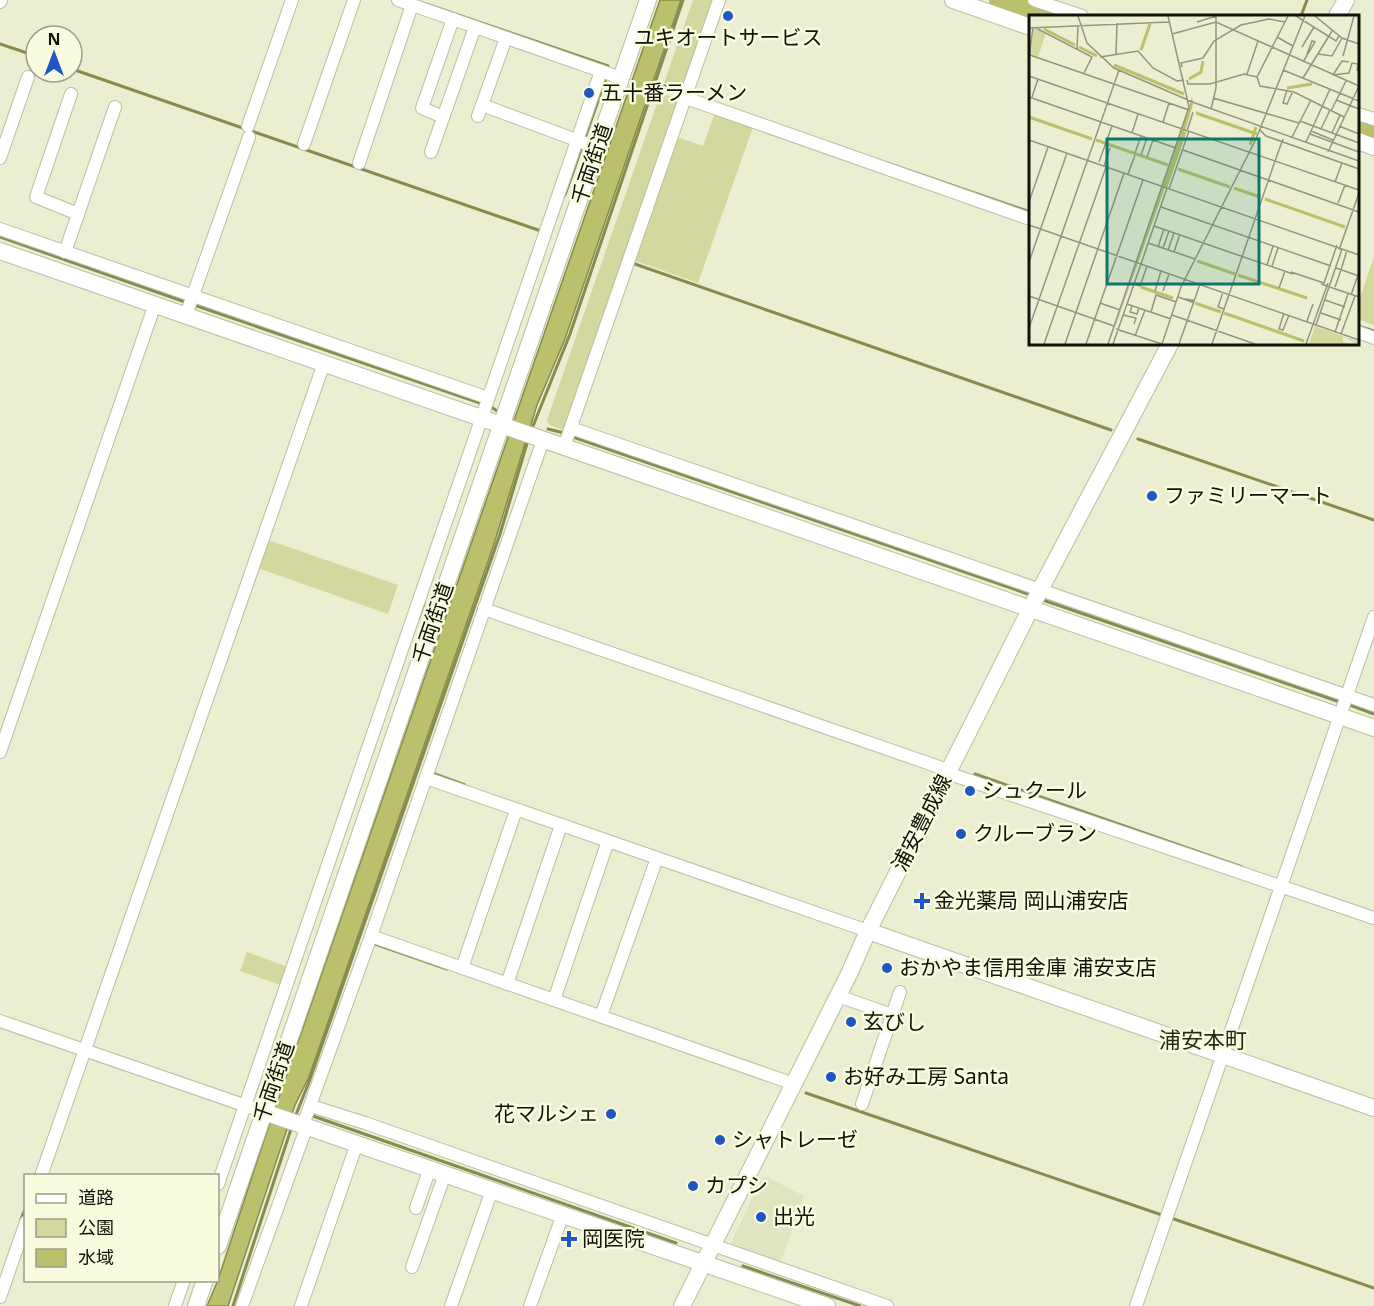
<svg xmlns="http://www.w3.org/2000/svg" width="1374" height="1306" viewBox="0 0 1374 1306" font-family="'Noto Sans','Noto Sans JP',sans-serif">
	<style>
		.built { fill: #e0e4c0 }
		.green { fill: #d3d89e }
		.water { fill: #bac06c; stroke: #878c4e; stroke-width: 1.5 }
		.lines { fill: none; stroke-linecap: round; stroke-linejoin: round }
		.stream { stroke: #878c4e; stroke-width: 3 }
		.river { stroke: #bac06c; stroke-width: 18 }
		.street-casing { stroke: #bbbea3; stroke-width: 14 }
		.secondary-casing { stroke: #bbbea3; stroke-width: 18 }
		.street { stroke: #fff; stroke-width: 12 }
		.secondary { stroke: #fff; stroke-width: 16 }
		.poi-dot { fill: #1e56c2; stroke: #f8fbde; stroke-width: 2 }
		.labels { text-anchor: middle; stroke-width: 5; stroke-linejoin: round; paint-order: stroke }
		.poi-label { font-size: 21px; fill: #111208; stroke: #f8fbde; text-anchor: start }
		.street-label { font-size: 21px; fill: #111208; stroke: #f8fbde }
		.neighbourhood-label { font-size: 22px; fill: #292b14; stroke: #f8fbde }
		.inset-river { fill: none; stroke: #bac06c; stroke-width: 3 }
		.inset-road { fill: none; stroke: #949681; stroke-width: 1.5 }
		.view { fill: #0f766e; fill-opacity: 0.15; stroke: #0f766e; stroke-width: 3 }
		.inset-edge { fill: none; stroke: #111208; stroke-width: 3 }
	</style>
	<rect width="100%" height="100%" fill="#ebeed1"/>
	<polygon class="built" points="763,1175 804,1196 780,1264 730,1245"/>
	<g class="green">
		<polygon points="693,0 715,0 683,90 664,83"/>
		<polygon points="664,94 679,99 563,430 549,425 547,420 660,95"/>
		<polygon points="715,113 753,127 698,283 633,260 677,137 703,146"/>
		<polygon points="1374,257 1374,325 1358,319 1358,303"/>
		<polygon points="268,540 398,585 388,614 258,568"/>
		<polygon points="247,952 288,967 281,985 240,971"/>
	</g>
	<polygon class="water" points="660,0 681,0 565,339 537,405 493,547 309,1077 295,1105 228,1306 207,1306 218,1280 264,1140"/>
	<g class="lines">
		<g class="stream">
			<polyline points="426,4 608,66 608,69"/>
			<polyline points="1301,16 1307,0"/>
			<polyline points="0,44 36,56"/>
			<polyline points="72,69 541,231"/>
			<polyline points="656,83 683,92"/>
			<polyline points="585,138 606,78"/>
			<polyline points="887,163 1030,212"/>
			<polyline points="565,195 583,144"/>
			<polyline points="0,237 188,303"/>
			<polyline points="632,263 1111,430"/>
			<polyline points="194,305 483,404"/>
			<polyline points="1358,326 1374,331"/>
			<polyline points="490,406 497,411"/>
			<polyline points="548,429 564,433"/>
			<polyline points="531,431 570,334 683,0"/>
			<polyline points="570,436 1031,595"/>
			<polyline points="1138,439 1374,520"/>
			<polyline points="1040,599 1340,702"/>
			<polyline points="418,620 424,604"/>
			<polyline points="1347,704 1374,714"/>
			<polyline points="432,773 465,785"/>
			<polyline points="975,774 1242,867"/>
			<polyline points="375,944 447,969"/>
			<polyline points="806,1093 1162,1215"/>
			<polyline points="310,1115 676,1243"/>
			<polyline points="295,1117 309,1082 500,534 528,440"/>
			<polyline points="1171,1218 1374,1288"/>
			<polyline points="21,1219 26,1207"/>
			<polyline points="743,1266 860,1306"/>
			<polyline points="233,1306 292,1126"/>
		</g>
		<g class="river">
			<polyline points="998,0 1046,16"/>
			<polyline points="1358,124 1374,130"/>
		</g>
		<defs>
			<g id="street">
				<polyline points="398,0 621,78"/>
				<polyline points="1034,0 1082,16"/>
				<polyline points="0,2 1,0"/>
				<polyline points="71,94 36,197 78,214"/>
				<polyline points="686,98 1030,219"/>
				<polyline points="482,105 598,148"/>
				<polyline points="1358,114 1374,119"/>
				<polyline points="478,116 506,38"/>
				<polyline points="443,117 422,108 453,19"/>
				<polyline points="248,126 292,0"/>
				<polyline points="304,144 354,0"/>
				<polyline points="431,152 475,27"/>
				<polyline points="0,158 28,77"/>
				<polyline points="359,163 412,5"/>
				<polyline points="0,229 488,398"/>
				<polyline points="65,252 115,107"/>
				<polyline points="186,315 249,137"/>
				<polyline points="1358,332 1374,338"/>
				<polyline points="571,428 1374,705"/>
				<polyline points="564,447 719,0"/>
				<polyline points="484,609 942,768 956,776 1374,918"/>
				<polyline points="0,752 155,304"/>
				<polyline points="426,778 868,931"/>
				<polyline points="371,936 794,1084"/>
				<polyline points="462,968 516,810"/>
				<polyline points="507,984 561,825"/>
				<polyline points="838,996 892,1015"/>
				<polyline points="554,1000 608,841"/>
				<polyline points="601,1016 657,858"/>
				<polyline points="0,1021 264,1112"/>
				<polyline points="862,1104 900,992"/>
				<polyline points="311,1106 365,1123 887,1306"/>
				<polyline points="303,1125 371,936 543,440"/>
				<polyline points="41,1176 324,363"/>
				<polyline points="218,1184 601,71"/>
				<polyline points="416,1208 430,1168"/>
				<polyline points="412,1267 445,1174"/>
				<polyline points="0,1297 26,1222"/>
				<polyline points="175,1306 184,1280"/>
				<polyline points="242,1306 307,1126"/>
				<polyline points="301,1306 357,1143"/>
				<polyline points="451,1306 492,1190"/>
				<polyline points="530,1306 563,1214"/>
				<polyline points="1136,1306 1374,617"/>
			</g>
			<g id="secondary">
				<polyline points="953,0 1030,27"/>
				<polyline points="1337,16 1346,0"/>
				<polyline points="1358,141 1374,147"/>
				<polyline points="0,251 1374,728"/>
				<polyline points="868,931 1374,1108"/>
				<polyline points="264,1112 827,1306"/>
				<polyline points="218,1246 648,0"/>
				<polyline points="196,1306 205,1280"/>
				<polyline points="682,1306 849,974 868,931 1040,590 1170,344"/>
			</g>
		</defs>
		<use href="#street" class="street-casing"/>
		<use href="#secondary" class="secondary-casing"/>
		<use href="#street" class="street"/>
		<use href="#secondary" class="secondary"/>
	</g>
	<g class="poi-dot">
		<circle cx="728" cy="16" r="6"/>
		<circle cx="589" cy="93" r="6"/>
		<circle cx="1152" cy="496" r="6"/>
		<circle cx="970" cy="791" r="6"/>
		<circle cx="961" cy="834" r="6"/>
		<path d="M919 892h6v6h6v6h-6v6h-6v-6h-6v-6h6z"/>
		<circle cx="887" cy="968" r="6"/>
		<circle cx="851" cy="1022" r="6"/>
		<circle cx="831" cy="1077" r="6"/>
		<circle cx="611" cy="1114" r="6"/>
		<circle cx="720" cy="1140" r="6"/>
		<circle cx="693" cy="1186" r="6"/>
		<circle cx="761" cy="1217" r="6"/>
		<path d="M566 1230h6v6h6v6h-6v6h-6v-6h-6v-6h6z"/>
	</g>
	<g class="labels">
		<g class="poi-label">
			<text x="728" y="45" text-anchor="middle">ユキオートサービス</text>
			<text x="601" y="100">五十番ラーメン</text>
			<text x="1164" y="503">ファミリーマート</text>
			<text x="982" y="798">シュクール</text>
			<text x="973" y="841">クルーブラン</text>
			<text x="934" y="908">金光薬局 岡山浦安店</text>
			<text x="899" y="975">おかやま信用金庫 浦安支店</text>
			<text x="863" y="1029">玄びし</text>
			<text x="843" y="1084">お好み工房 Santa</text>
			<text x="599" y="1121" text-anchor="end">花マルシェ</text>
			<text x="732" y="1147">シャトレーゼ</text>
			<text x="705" y="1193">カプシ</text>
			<text x="773" y="1224">出光</text>
			<text x="582" y="1246">岡医院</text>
		</g>
		<g class="street-label">
			<text transform="translate(592 164) rotate(-71)" y="7">千両街道</text>
			<text transform="translate(433 623) rotate(-71)" y="7">千両街道</text>
			<text transform="translate(922 823) rotate(-63)" y="7">浦安豊成線</text>
			<text transform="translate(274 1082) rotate(-71)" y="7">千両街道</text>
		</g>
		<g class="neighbourhood-label">
			<text x="1203" y="1048">浦安本町</text>
		</g>
	</g>
	<g transform="translate(1029 15)">
		<rect width="330" height="330" fill="#ebeed1"/>
		<path d="M4 13 17 18 9 42 2 39ZM286 311 328 326V329L314 321V327L321 329H280Z" fill="#d3d89e"/>
		<path d="M163 82 164 89 156 116 80 329Z" fill="#bac06c"/>
		<path class="inset-river" d="M15 14 46 30M50 32 68 41M112 35 121 9M85 50 155 79M160 64 172 57 174 46M258 73 283 69M167 98 228 119M0 102 63 124M67 125 139 150M221 130 227 112M149 154 201 172M137 172 156 117M205 173 231 182M236 184 316 212M168 246 206 259M209 260 278 283M112 272 144 283M166 288 192 297M195 298 275 326"/>
		<path class="inset-road" d="M49 1 58 28 85 53 166 88 330 146M259 1 228 62 231 71 265 77 315 102M267 1 307 26 310 21M286 1 313 23 330 29M168 7 187 1M0 13 140 7M7 13 63 42 55 58M143 19 187 7 330 71M248 22 264 31M273 32 285 12M48 34 49 10M87 39 88 8M289 39 303 41 313 23M1 40 160 95M314 41 325 1M71 42 109 36 124 53 148 66 155 65M0 43 4 12M274 47 286 27 283 26 278 39M153 52 152 48 174 43 185 26 212 10 240 4 256 7M254 55 330 86M218 59 229 26M304 60 320 58 323 48 329 49 328 56M304 60 313 46 320 47M0 61 330 175M274 63 303 16M158 65 159 69H181L215 59 228 62M258 75 254 88 258 89 264 76M0 82 147 133M3 82 9 64M184 83 270 108M307 85 330 94M182 94 187 73V1M302 96 317 66M271 106 330 128M134 107 140 88M310 111 330 119M292 114 301 95M231 115 237 121 330 154M158 116 164 97M282 116 304 125M103 118 109 99M303 118 311 100M281 119 330 137M263 122 282 85M0 125 330 240M277 127 301 74M154 135 330 197M299 137 330 71M106 138 112 121M112 140 118 123M118 142 124 125M246 146 254 124M70 147 83 111M75 151 81 133M99 159 106 140M306 167 313 148M140 174 160 116M0 187 19 132M309 188 316 170M132 192 302 251M0 210 330 325M125 211 264 259M119 228 166 244M129 232 135 214M134 233 140 216M139 235 145 218M310 235 330 178M145 237 151 219M0 247 38 138M112 249 138 173M238 250 244 231M243 251 249 233M307 253 330 261M312 255 318 235M262 257 295 268 308 230M105 269 111 271 118 251M292 269 330 282M306 272 312 255M250 273 256 256M126 276 132 256M134 276 140 259M194 277 189 292 195 294M322 280 329 260M0 281 85 311M149 282 163 287 164 285 156 284M296 285 316 292M71 288 91 295M98 289 142 304M103 291 101 297 108 299 110 293M122 297 127 280 147 287M255 298 250 314 254 315 260 300M292 298 312 305M94 300 107 303 105 309M143 300 226 329M278 306 284 289M287 310 313 234M0 313 90 55M87 314 133 329M306 317 319 279M312 319 326 281M106 321 116 295M15 329 77 152M36 329 95 158M57 329 114 165M79 329 160 92 139 1M84 329 112 249M133 329 152 272 227 124 276 1M150 329 171 269M183 329 246 146M277 329 299 268"/>
		<path class="view" d="M78 124H230V269H78Z"/>
		<rect width="330" height="330" class="inset-edge"/>
	</g>
	<rect x="24" y="1174" width="195" height="108" fill="#f8fbde" stroke="#9c9e88" stroke-width="1.5"/>
	<rect x="36" y="1194" width="30" height="9" fill="#ffffff" stroke="#9c9e88" stroke-width="1.5"/>
	<text x="78" y="1204" font-size="18" fill="#111208">道路</text>
	<rect x="36" y="1219" width="30" height="18" fill="#d3d89e" stroke="#9c9e88" stroke-width="1.5"/>
	<text x="78" y="1234" font-size="18" fill="#111208">公園</text>
	<rect x="36" y="1249" width="30" height="18" fill="#bac06c" stroke="#9c9e88" stroke-width="1.5"/>
	<text x="78" y="1264" font-size="18" fill="#111208">水域</text>
	<g transform="translate(54 54)"><circle r="28" fill="#f8fbde" stroke="#9c9e88" stroke-width="1.5"/>
	<path d="M0-4.5L10 22L0 15L-10 22Z" fill="#1e56c2"/>
	<text y="-9" font-size="16" font-weight="bold" text-anchor="middle" fill="#111208">N</text>
	</g>
</svg>
